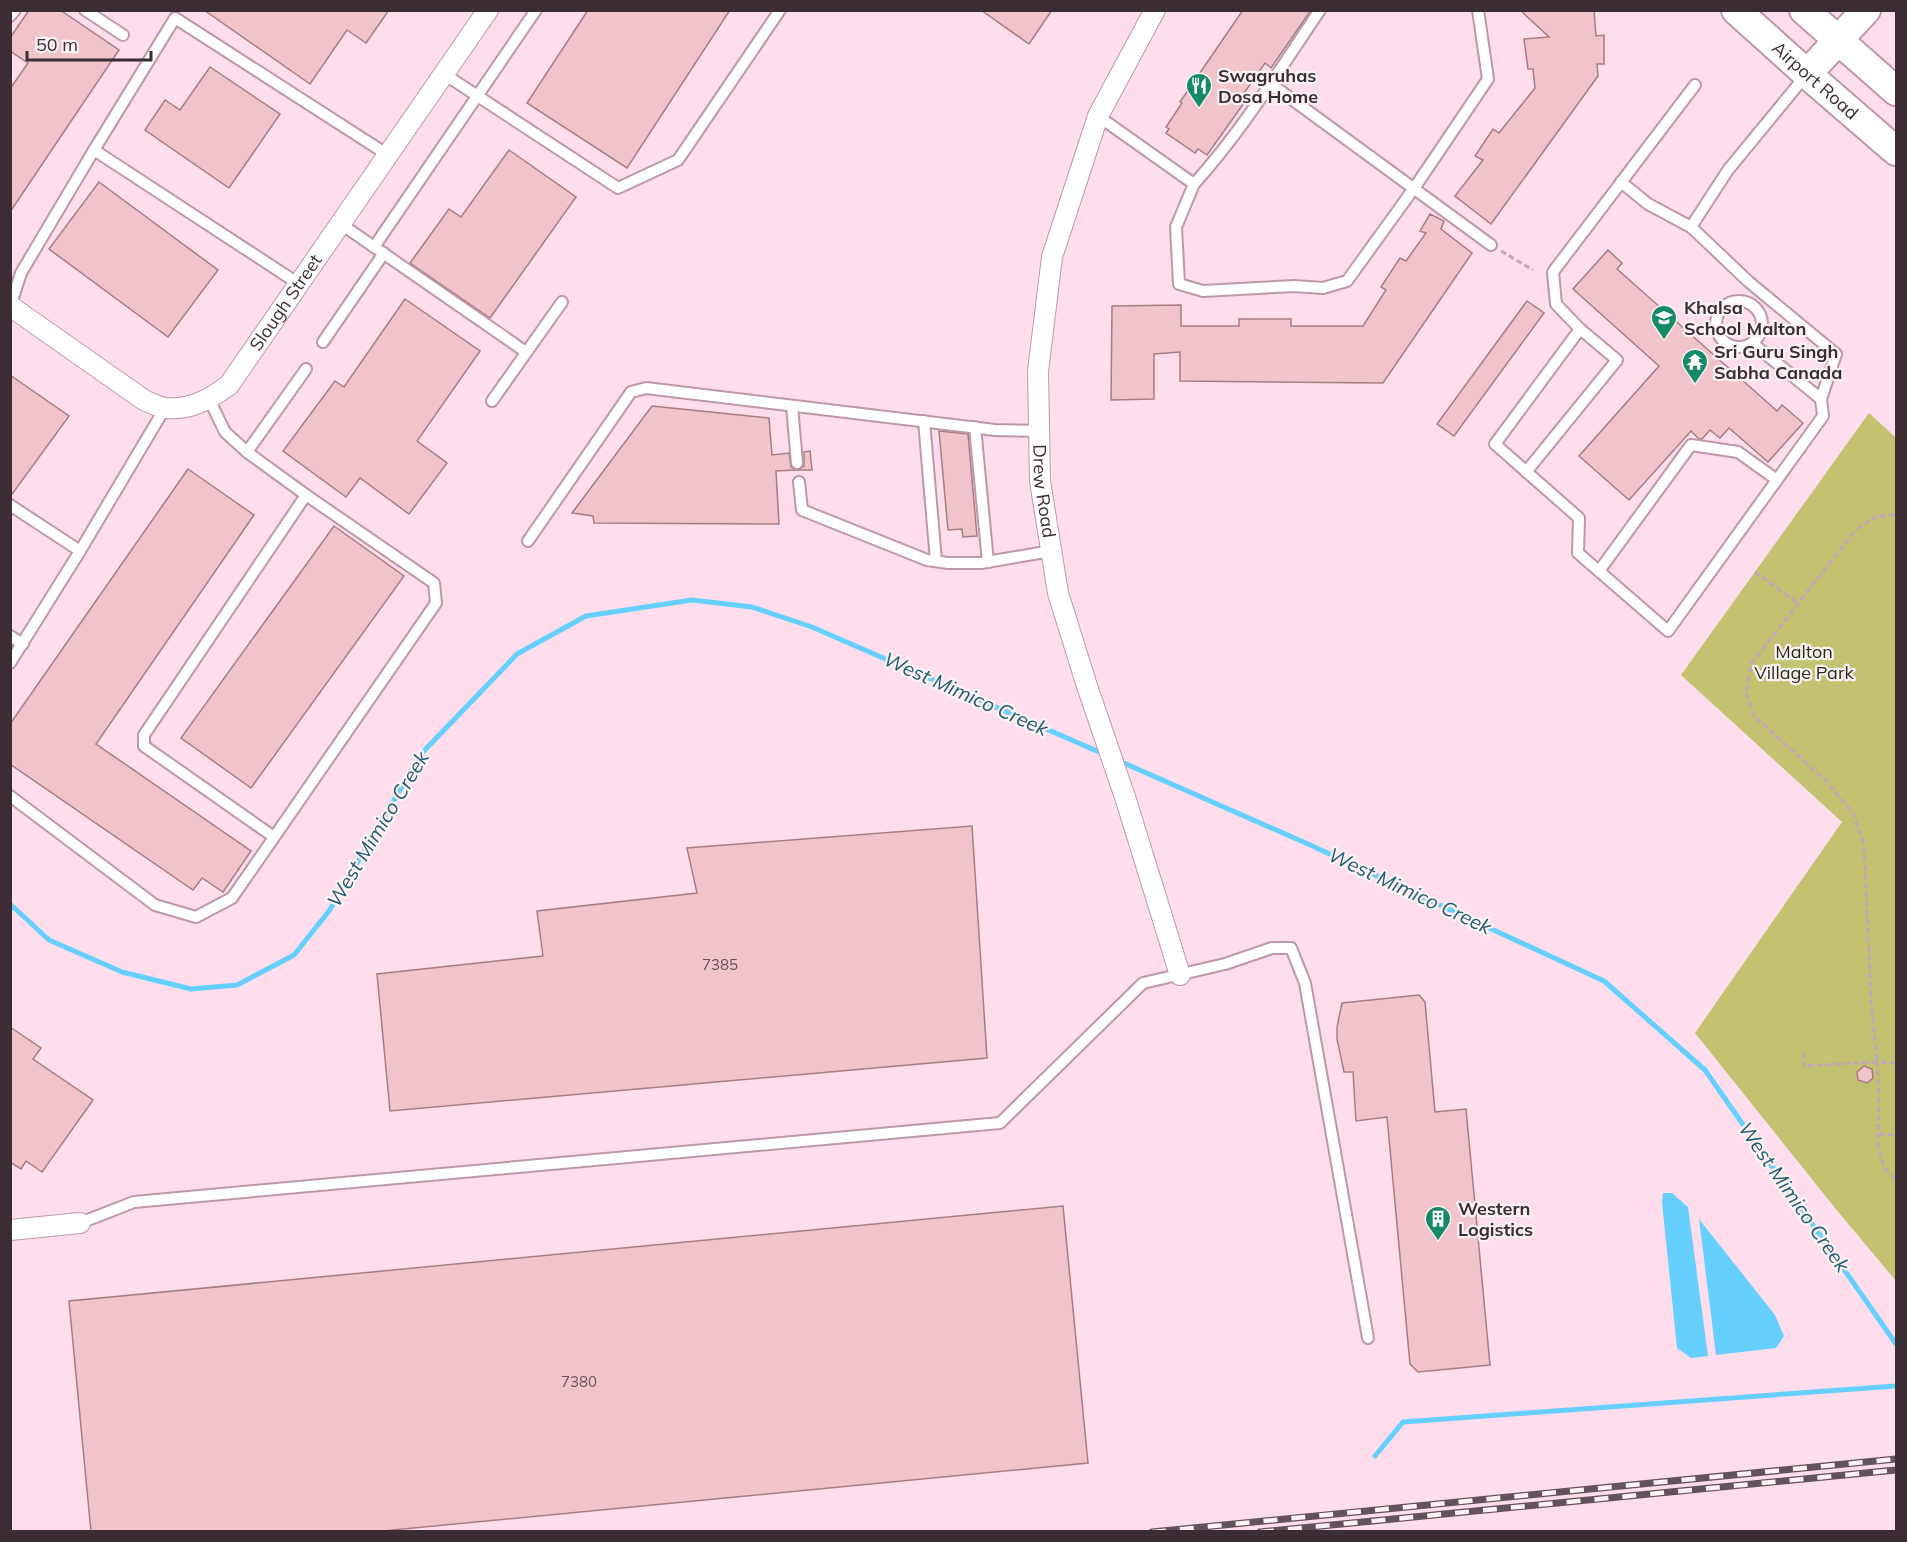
<svg xmlns="http://www.w3.org/2000/svg" width="1907" height="1542" viewBox="0 0 1907 1542" font-family="Mulish,sans-serif">
	<style>
		.green { fill: #c3c270 }
		.water { fill: #65d0fd }
		.lines { fill: none; stroke-linecap: round; stroke-linejoin: round }
		.stream { stroke: #65d0fd; stroke-width: 5 }
		.building { fill: #f0c4ca; stroke: #a67d83; stroke-width: 1.5 }
		.lane-casing { stroke: #be98aa; stroke-width: 14 }
		.street-casing { stroke: #be98aa; stroke-width: 22 }
		.secondary-casing { stroke: #be98aa; stroke-width: 32 }
		.path { stroke: #c3a8b4; stroke-width: 3; stroke-dasharray: 6 3; stroke-linecap: butt }
		.lane { stroke: #fff; stroke-width: 10 }
		.street { stroke: #fff; stroke-width: 20 }
		.secondary { stroke: #fff; stroke-width: 28 }
		.rail-casing { stroke: #65515b; stroke-width: 7 }
		.rail { stroke: #fbf2f6; stroke-width: 4.5; stroke-dasharray: 14; stroke-linecap: butt }
		.labels { text-anchor: middle; stroke-width: 4.5; stroke-linejoin: round; paint-order: stroke }
		.number-label { font-size: 15px; fill: #69525a }
		.poi-label { font-size: 18px; font-weight: bold; fill: #3c2c34; stroke: #fbf2f6; text-anchor: start }
		.street-label { font-size: 18px; fill: #3c2c34; stroke: #fbf2f6 }
		.park-label { font-size: 18px; fill: #2b2b16; stroke: #fbf2f6 }
		.water-label { font-size: 20px; font-style: italic; fill: #215b72; stroke: #fbf2f6 }
	</style>
	<rect width="100%" height="100%" fill="#feddec"/>
	<polygon class="green" points="1869,413 1896,438 1896,1281 1835,1208 1695,1033 1842,822 1681,675"/>
	<g class="water">
		<polygon points="1663,1193 1672,1193 1688,1207 1708,1356 1691,1358 1677,1348 1662,1202"/>
		<polygon points="1699,1219 1775,1315 1784,1336 1776,1348 1716,1355"/>
	</g>
	<g class="lines">
		<g class="stream">
			<polyline points="1117,760 1308,844 1604,981 1705,1070 1896,1344"/>
			<polyline points="10,904 49,940 122,972 191,989 237,985 294,955 329,911 421,754 517,654 586,616 692,600 752,607 812,627 1106,755"/>
			<polyline points="1375,1456 1403,1422 1896,1386"/>
		</g>
	</g>
	<g class="building">
		<polygon points="29,10 60,10 119,50 10,212 10,89 28,63 10,51 10,38"/>
		<polygon points="204,10 389,10 366,43 347,30 310,84"/>
		<polygon points="588,10 730,10 627,168 527,103"/>
		<polygon points="981,10 1052,10 1029,44"/>
		<polygon points="1243,10 1311,10 1271,68 1265,63 1244,93 1249,96 1207,155 1198,149 1195,153 1166,133 1169,129 1166,127 1182,103 1180,102"/>
		<polygon points="1520,10 1594,10 1596,36 1604,35 1604,64 1597,64 1598,76 1491,224 1455,196 1483,160 1475,156 1493,129 1499,133 1535,88 1533,69 1528,69 1524,39 1549,37"/>
		<polygon points="210,67 280,114 229,188 145,130 165,100 180,110"/>
		<polygon points="509,150 576,197 490,318 410,263 449,209 461,217"/>
		<polygon points="99,182 218,270 168,337 49,249"/>
		<polygon points="1430,214 1444,221 1441,229 1472,253 1383,383 1180,381 1180,352 1154,354 1154,399 1111,400 1112,306 1181,305 1181,326 1239,326 1239,319 1291,319 1291,326 1363,326 1386,290 1381,287 1400,258 1406,261 1426,233 1420,231"/>
		<polygon points="1608,250 1622,263 1617,269 1777,411 1782,405 1803,423 1768,462 1729,428 1720,438 1710,430 1702,439 1699,439 1691,431 1629,500 1579,456 1659,366 1573,289"/>
		<polygon points="405,299 480,351 417,441 447,463 409,514 360,478 346,497 283,451 335,381 344,387"/>
		<polygon points="1527,301 1544,313 1454,436 1437,424"/>
		<polygon points="10,375 69,416 10,497"/>
		<polygon points="652,406 769,418 772,455 789,453 791,467 797,470 776,471 779,524 594,523 593,516 572,513"/>
		<polygon points="939,431 968,434 977,536 963,537 962,529 948,530"/>
		<polygon points="810,451 812,470 798,470 804,466 804,452"/>
		<polygon points="188,469 254,515 96,744 251,851 223,892 202,878 193,890 10,764 10,724"/>
		<polygon points="334,526 404,576 251,788 181,738"/>
		<polygon points="972,826 987,1058 390,1111 377,974 543,956 537,911 697,893 687,848"/>
		<polygon points="1419,995 1425,1002 1435,1112 1466,1109 1490,1365 1418,1372 1410,1364 1387,1117 1356,1121 1353,1072 1344,1072 1337,1039 1337,1027 1342,1003"/>
		<polygon points="10,1027 41,1048 33,1059 93,1100 42,1172 26,1161 21,1169 10,1162"/>
		<polygon points="1864,1066 1872,1069 1873,1078 1867,1083 1858,1080 1857,1072"/>
		<polygon points="1063,1206 1088,1463 372,1532 91,1532 69,1301"/>
	</g>
	<g class="lines">
		<defs>
			<g id="lane">
				<polyline points="85,10 123,35"/>
				<polyline points="10,16 15,10"/>
				<polyline points="444,74 618,188 678,160 780,10"/>
				<polyline points="1271,84 1491,245"/>
				<polyline points="1695,85 1553,272 1556,304 1580,329 1495,444 1579,518 1578,553 1668,631 1823,416 1821,399"/>
				<path d="M1098 116 1194 184C1242 131 1280 69 1320 10"/>
				<polyline points="1621,182 1648,204 1691,227"/>
				<polyline points="1194,184 1176,227 1179,284 1203,291 1294,286 1323,288 1347,281 1417,184 1488,79 1478,10"/>
				<polyline points="341,224 526,352"/>
				<polyline points="374,247 536,10"/>
				<polyline points="299,284 94,150 175,18 388,155"/>
				<circle cx="1739" cy="324" r="23"/>
				<polyline points="10,307 21,273 94,150"/>
				<polyline points="323,342 384,253"/>
				<polyline points="1752,343 1821,399 1836,354 1749,282 1691,227 1728,170 1807,74"/>
				<polyline points="492,401 562,302"/>
				<polyline points="792,406 797,463"/>
				<polyline points="924,421 936,561"/>
				<polyline points="975,427 988,562"/>
				<polyline points="247,452 306,369"/>
				<polyline points="1526,472 1617,360 1580,329"/>
				<polyline points="799,482 802,510 927,560 948,563 981,563 1051,551"/>
				<polyline points="10,505 80,551"/>
				<polyline points="528,541 631,392 646,388 995,430 1039,431"/>
				<polyline points="1599,571 1691,445 1738,452 1777,480"/>
				<polyline points="10,636 23,644"/>
				<polyline points="10,663 80,551 165,408"/>
				<polyline points="10,796 155,905 196,917 232,898 436,603 434,583 306,495 247,452 225,432 209,399"/>
				<polyline points="274,837 144,746 144,735 306,495"/>
				<polyline points="80,1223 134,1202 1000,1123 1143,983 1225,964 1272,948 1291,948 1305,983 1368,1338"/>
			</g>
			<g id="street">
				<path id="s1" d="M1155 10 1098 116 1052 257 1038 371 1040 481 1058 593 1086 683 1126 800 1180 975"/>
				<path id="s2" d="M10 306 144 400C151 403 160 408 167 408 191 410 210 399 229 385L488 10"/>
				<polyline points="10,1230 80,1223"/>
			</g>
			<g id="secondary">
				<path id="s3" d="M1736 10 1807 74 1896 151"/>
				<polyline points="1804,10 1896,91"/>
				<polyline points="1807,74 1866,10"/>
			</g>
		</defs>
		<use href="#lane" class="lane-casing"/>
		<use href="#street" class="street-casing"/>
		<use href="#secondary" class="secondary-casing"/>
		<g class="path">
			<polyline points="1501,251 1533,270"/>
			<polyline points="1755,572 1799,604"/>
			<path d="M1803 1052 1804 1066 1877 1062 1871 1000 1864 845 1853 813 1825 780 1754 716 1746 693 1751 664 1854 532C1870 520 1876 514 1896 515"/>
			<polyline points="1896,1063 1877,1062 1879,1095 1878,1146 1885,1169 1896,1180"/>
			<polyline points="1879,1134 1896,1135"/>
		</g>
		<use href="#lane" class="lane"/>
		<use href="#street" class="street"/>
		<use href="#secondary" class="secondary"/>
		<defs>
			<g id="rail">
				<polyline points="1152,1532 1896,1459"/>
				<polyline points="1260,1532 1896,1470"/>
			</g>
		</defs>
		<use href="#rail" class="rail-casing"/>
		<use href="#rail" class="rail"/>
	</g>
	<defs>
		<symbol id="restaurant-pin" viewBox="-11 -11 22 30"><path d="M0 17L-7.5 6A9.5 9.5 0 1 1 7.5 6Z" fill="#168969" stroke="#fbf2f6"/><path d="M-5-6h1v4h1v-4h1v4h1v-4h1v5L-1.5 .5V6h-2V.5L-5-1ZM5-6V6H3V1.5H1.5Q1.5-4 5-6Z" fill="#fff"/></symbol>
		<symbol id="school-pin" viewBox="-11 -11 22 30"><path d="M0 17L-7.5 6A9.5 9.5 0 1 1 7.5 6Z" fill="#168969" stroke="#fbf2f6"/><path d="M0-5L7-2L0 1L-7-2ZM-4 1L0 2.5L4 1V4Q0 6-4 4Z" fill="#fff"/></symbol>
		<symbol id="temple-pin" viewBox="-11 -11 22 30"><path d="M0 17L-7.5 6A9.5 9.5 0 1 1 7.5 6Z" fill="#168969" stroke="#fbf2f6"/><path d="M0-6L5-2H3V0L6.5 2.5H4V6H1.5V3h-3V6H-4V2.5H-6.5L-3 0V-2H-5Z" fill="#fff"/></symbol>
		<symbol id="building-pin" viewBox="-11 -11 22 30"><path d="M0 17L-7.5 6A9.5 9.5 0 1 1 7.5 6Z" fill="#168969" stroke="#fbf2f6"/><path d="M-4-6H4V6H1V3H-1V6H-4ZM-2.5-4.3h1.7v1.8h-1.7ZM.8-4.3h1.7v1.8H.8ZM-2.5-1h1.7V.8h-1.7ZM.8-1h1.7V.8H.8Z" fill="#fff"/></symbol>
	</defs>
	<g fill-rule="evenodd">
		<use href="#restaurant-pin" x="1184" y="71" width="30" height="40"/>
		<use href="#school-pin" x="1649" y="303" width="30" height="40"/>
		<use href="#temple-pin" x="1680" y="347" width="30" height="40"/>
		<use href="#building-pin" x="1423" y="1204" width="30" height="40"/>
	</g>
	<g class="labels">
		<g class="number-label">
			<text x="720" y="970">7385</text>
			<text x="579" y="1387">7380</text>
		</g>
		<g class="poi-label">
			<text x="1218" y="82">Swagruhas<tspan x="1218" dy="21">Dosa Home</tspan></text>
			<text x="1684" y="314">Khalsa<tspan x="1684" dy="21">School Malton</tspan></text>
			<text x="1714" y="358">Sri Guru Singh<tspan x="1714" dy="21">Sabha Canada</tspan></text>
			<text x="1458" y="1215">Western<tspan x="1458" dy="21">Logistics</tspan></text>
		</g>
		<g class="street-label">
			<text dy="6" stroke="none"><textPath href="#s3" startOffset="106">Airport Road</textPath></text>
			<text dy="6" stroke="none"><textPath href="#s2" startOffset="356">Slough Street</textPath></text>
			<text dy="6" stroke="none"><textPath href="#s1" startOffset="504">Drew Road</textPath></text>
		</g>
		<g class="park-label">
			<text x="1804" y="658">Malton<tspan x="1804" dy="21">Village Park</tspan></text>
		</g>
		<g class="water-label">
			<text transform="translate(966 694) rotate(24)" y="7">West Mimico Creek</text>
			<text transform="translate(378 829) rotate(-59)" y="7">West Mimico Creek</text>
			<text transform="translate(1410 891) rotate(25)" y="7">West Mimico Creek</text>
			<text transform="translate(1794 1197) rotate(55)" y="7">West Mimico Creek</text>
		</g>
	</g>
	<rect width="1907" height="1542" fill="none" stroke="#3c2c34" stroke-width="24"/>
	<path d="M27 51v9h124v-9" fill="none" stroke="#3c2c34" stroke-width="3"/>
	<text x="36" y="51" font-size="18" fill="#3c2c34" stroke="#fbf2f6" stroke-width="4.5" paint-order="stroke">50 m</text>
</svg>
